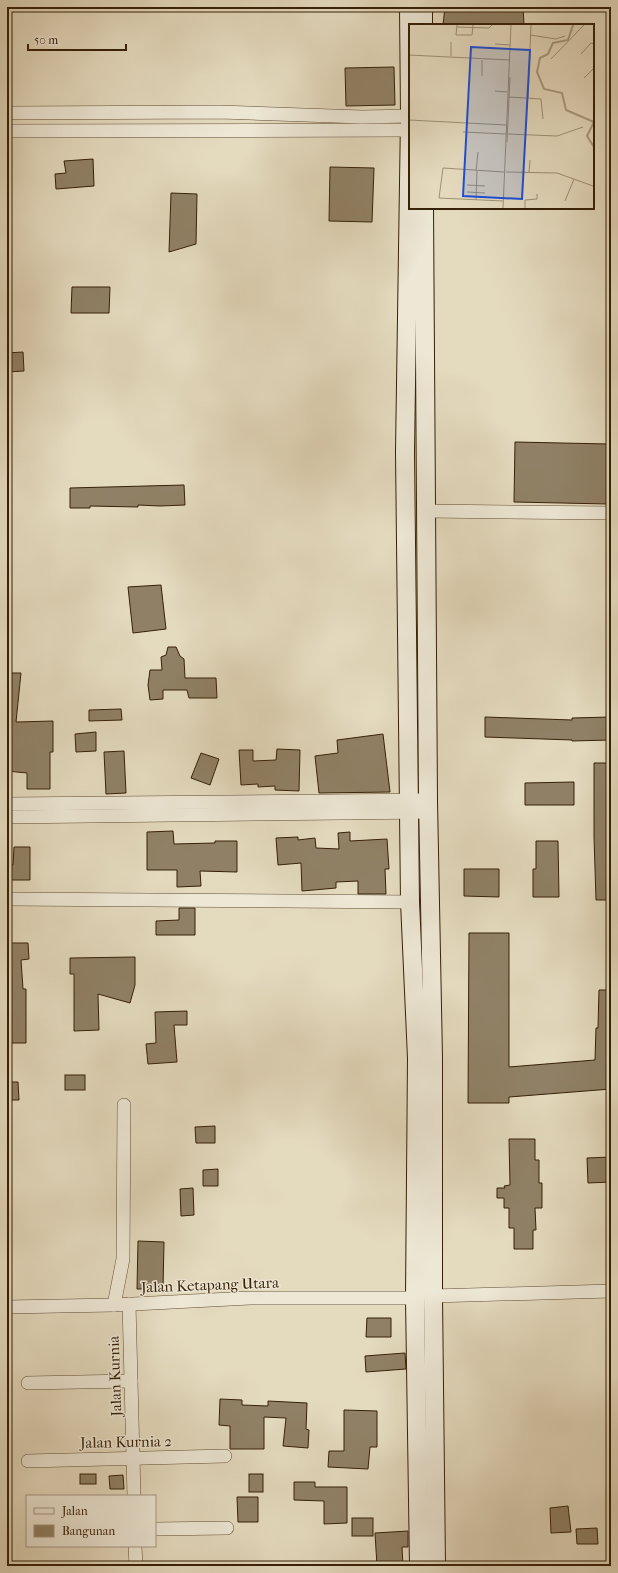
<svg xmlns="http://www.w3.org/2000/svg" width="618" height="1573" viewBox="0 0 618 1573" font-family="'IM FELL French Canon',serif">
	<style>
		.building { fill: #908166; stroke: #362007 }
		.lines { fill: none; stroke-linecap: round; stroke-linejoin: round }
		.street-casing { stroke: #624e35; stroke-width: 14 }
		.secondary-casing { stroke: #362007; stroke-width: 20 }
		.street { stroke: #ede7d5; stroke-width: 13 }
		.secondary { stroke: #ede7d5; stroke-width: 18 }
		.labels { text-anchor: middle; stroke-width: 3; stroke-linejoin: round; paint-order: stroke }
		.street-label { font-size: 15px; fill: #362007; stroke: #ede7d5 }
		.inset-river { fill: none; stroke: #a99b80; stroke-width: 2 }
		.inset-road { fill: none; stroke: #9e9075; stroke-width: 1 }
		.view { fill: #1d4ed8; fill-opacity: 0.15; stroke: #1d4ed8; stroke-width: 2 }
		.inset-edge { fill: none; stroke: #362007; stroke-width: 2 }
	</style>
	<rect width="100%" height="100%" fill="#e4dabe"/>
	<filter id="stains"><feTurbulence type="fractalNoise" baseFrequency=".005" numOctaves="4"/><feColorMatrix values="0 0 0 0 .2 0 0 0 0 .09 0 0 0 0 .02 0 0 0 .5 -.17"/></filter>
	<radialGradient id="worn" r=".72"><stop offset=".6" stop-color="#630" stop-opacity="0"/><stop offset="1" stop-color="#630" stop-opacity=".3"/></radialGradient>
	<g class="building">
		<polygon points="445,7 523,7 524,25 443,25"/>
		<polygon points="394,67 395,105 346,106 345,68"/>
		<polygon points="93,159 94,186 56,189 55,174 66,173 64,161"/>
		<polygon points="330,167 374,168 372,222 329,221"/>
		<polygon points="171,193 197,194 196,244 169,252"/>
		<polygon points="72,287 110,287 109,313 71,313"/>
		<polygon points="23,352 24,371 7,372 7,353"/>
		<polygon points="515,442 609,444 608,504 514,502"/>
		<polygon points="184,485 185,505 160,506 138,505 138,507 90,506 90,508 70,508 70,488"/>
		<polygon points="161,585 166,629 133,633 128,587"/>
		<polygon points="168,647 176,647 180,656 184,659 185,678 216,678 217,698 189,698 187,690 163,690 163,699 150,700 148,685 150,670 162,670 161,657 166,655"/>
		<polygon points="7,673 21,673 16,722 53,721 53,752 50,752 50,789 27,789 27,773 7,771"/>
		<polygon points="121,709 122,720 89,721 89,710"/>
		<polygon points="485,717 572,720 572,718 611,717 611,740 572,741 572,740 485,737"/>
		<polygon points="96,732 96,751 76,752 75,734"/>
		<polygon points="383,734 390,792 319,793 315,756 338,753 337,740"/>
		<polygon points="277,749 300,750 299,791 275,790 275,786 258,787 258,784 241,785 239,750 253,750 253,761 276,760"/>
		<polygon points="124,751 126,793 106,794 104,752"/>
		<polygon points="201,753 219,759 210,785 191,778"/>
		<polygon points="594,763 611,763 611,900 596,900 594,837"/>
		<polygon points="574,782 574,805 525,805 525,783"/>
		<polygon points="173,831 174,844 215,843 215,841 237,841 237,872 200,871 201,886 177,887 177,870 147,870 147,832"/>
		<polygon points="350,832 350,841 387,839 389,869 385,869 386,894 358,894 358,881 336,882 336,888 302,891 301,863 278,865 276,838 298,837 298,840 315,838 316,848 339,849 338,833"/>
		<polygon points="536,841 558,841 559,897 533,897 533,869 536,869"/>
		<polygon points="14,847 30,847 30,880 7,880 7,865 13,865"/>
		<polygon points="464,869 499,869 499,897 464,896"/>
		<polygon points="179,908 195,908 195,935 156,935 156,921 179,920"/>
		<polygon points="469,933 509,933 509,1067 595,1060 596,1028 598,1028 599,990 611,990 611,1089 509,1097 509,1103 468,1103"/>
		<polygon points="8,943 28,943 29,959 21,960 23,989 26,989 26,1043 7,1043"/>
		<polygon points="135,957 135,985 130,1003 98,994 99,1030 74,1031 74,974 70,974 70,958"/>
		<polygon points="187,1011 187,1025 174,1025 177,1062 148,1064 146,1044 156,1043 155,1012"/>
		<rect x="65" y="1075" width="20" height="15"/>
		<polygon points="7,1082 18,1082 19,1100 7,1100"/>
		<polygon points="215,1126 215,1143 196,1143 195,1127"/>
		<polygon points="509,1139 535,1139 535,1160 539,1160 539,1183 542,1183 542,1208 535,1208 536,1230 533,1230 533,1249 514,1249 514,1228 509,1228 509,1208 504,1208 504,1198 497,1198 497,1188 505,1188 504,1186 510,1185"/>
		<polygon points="611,1157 611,1182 588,1183 587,1158"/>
		<polygon points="218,1169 218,1186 203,1186 203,1170"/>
		<polygon points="193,1188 194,1215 181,1216 180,1189"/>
		<polygon points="138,1241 164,1242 163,1289 137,1289"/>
		<polygon points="367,1318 391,1318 391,1337 366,1337"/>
		<polygon points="405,1353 406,1369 366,1372 365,1356"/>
		<polygon points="220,1399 242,1400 242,1405 268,1406 268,1401 307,1403 306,1429 309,1430 308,1448 283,1446 286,1418 264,1417 264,1449 230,1449 230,1426 219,1425"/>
		<polygon points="344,1410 377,1411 377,1447 370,1447 368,1469 328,1467 329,1451 344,1451"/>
		<rect x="80" y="1474" width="16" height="10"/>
		<rect x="249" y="1474" width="14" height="18"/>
		<polygon points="123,1475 124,1489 110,1489 109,1476"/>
		<polygon points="294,1482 315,1482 315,1487 347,1487 347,1523 324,1524 324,1501 294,1500"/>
		<polygon points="237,1497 258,1497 258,1522 238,1522"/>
		<polygon points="568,1506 571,1532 551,1533 550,1508"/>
		<rect x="352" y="1518" width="21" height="18"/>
		<polygon points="597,1528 598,1544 577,1544 576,1529"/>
		<polygon points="408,1531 408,1547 402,1547 403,1566 377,1566 375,1533"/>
	</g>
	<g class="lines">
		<defs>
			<g id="street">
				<polyline points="7,113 220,112 362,117 410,116"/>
				<polyline points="7,131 410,130"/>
				<polyline points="426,511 611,513"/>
				<polyline points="7,804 428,800"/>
				<polyline points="7,817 428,812"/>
				<polyline points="7,899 410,902"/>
				<polyline points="433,1296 611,1291"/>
				<polyline points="129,1304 134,1496"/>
				<polyline points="114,1305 123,1259 124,1105"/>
				<polyline points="7,1307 114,1305 250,1298 415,1298"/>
				<polyline points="28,1383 131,1381"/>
				<polyline points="28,1461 225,1456"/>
				<polyline points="155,1529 227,1528"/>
				<polyline points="135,1546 136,1566"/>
			</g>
			<g id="secondary">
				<polyline points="409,7 410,116 405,452 410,902 417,1058 415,1298 419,1566"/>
				<polyline points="423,7 423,25"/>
				<polyline points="424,208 428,800 433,1058 433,1296 436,1566"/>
			</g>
		</defs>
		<use href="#street" class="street-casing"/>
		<use href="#secondary" class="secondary-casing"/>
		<use href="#street" class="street"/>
		<use href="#secondary" class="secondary"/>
	</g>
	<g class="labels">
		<g class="street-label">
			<text transform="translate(210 1285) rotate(-2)" y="5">Jalan Ketapang Utara</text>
			<text transform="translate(115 1376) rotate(-92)" y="5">Jalan Kurnia</text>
			<text transform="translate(126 1442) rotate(-1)" y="5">Jalan Kurnia 2</text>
		</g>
	</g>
	<g transform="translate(409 24)">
		<rect width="185" height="185" fill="#e4dabe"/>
		<path class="inset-river" d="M164 1 159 16 144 19 139 30 131 34 128 48 135 65 153 69 157 86 185 98 178 112 185 123V136"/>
		<path class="inset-road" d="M48 1 47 11H63L64 1M48 3 80 4 83 1M121 11 147 15 156 12M86 20 101 21M172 30 182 19 185 20M0 31 101 36M42 32V18M142 35 175 1M73 52V36M175 54 185 44M86 67 98 68M100 73 132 75 134 95M119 74 122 1M0 96 97 101M54 108 97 110M99 110 148 112 174 103M98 118 101 53M67 147 69 128M97 148 148 149 184 162M120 148 121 136M58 161 76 162M58 168 76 169M67 176 68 147M94 177 30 174 34 144 95 148M156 177 165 155M94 184 102 1M116 184V176L128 175V170"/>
		<path class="view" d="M62 23 121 26 113 175 54 172Z"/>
		<rect width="185" height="185" class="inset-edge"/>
	</g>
	<rect width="618" height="1573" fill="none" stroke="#e4dabe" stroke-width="24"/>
	<rect x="8" y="8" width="602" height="1557" fill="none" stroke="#362007" stroke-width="2"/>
	<rect x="12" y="12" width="594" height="1549" fill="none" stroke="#362007"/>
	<rect x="26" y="1495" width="130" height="52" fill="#ede7d5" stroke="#a49783"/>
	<rect x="34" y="1508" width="20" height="6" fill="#ede7d5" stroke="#a49783"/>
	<text x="62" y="1515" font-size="12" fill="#362007">Jalan</text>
	<rect x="34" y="1525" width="20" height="12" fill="#908166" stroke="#a49783"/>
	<text x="62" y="1535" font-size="12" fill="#362007">Bangunan</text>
	<path d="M28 44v6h98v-6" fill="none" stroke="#362007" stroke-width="2"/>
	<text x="34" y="44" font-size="12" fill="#362007" stroke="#ede7d5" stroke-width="3" paint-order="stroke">50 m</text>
	<rect width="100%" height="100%" filter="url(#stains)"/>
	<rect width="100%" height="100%" fill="url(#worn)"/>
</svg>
